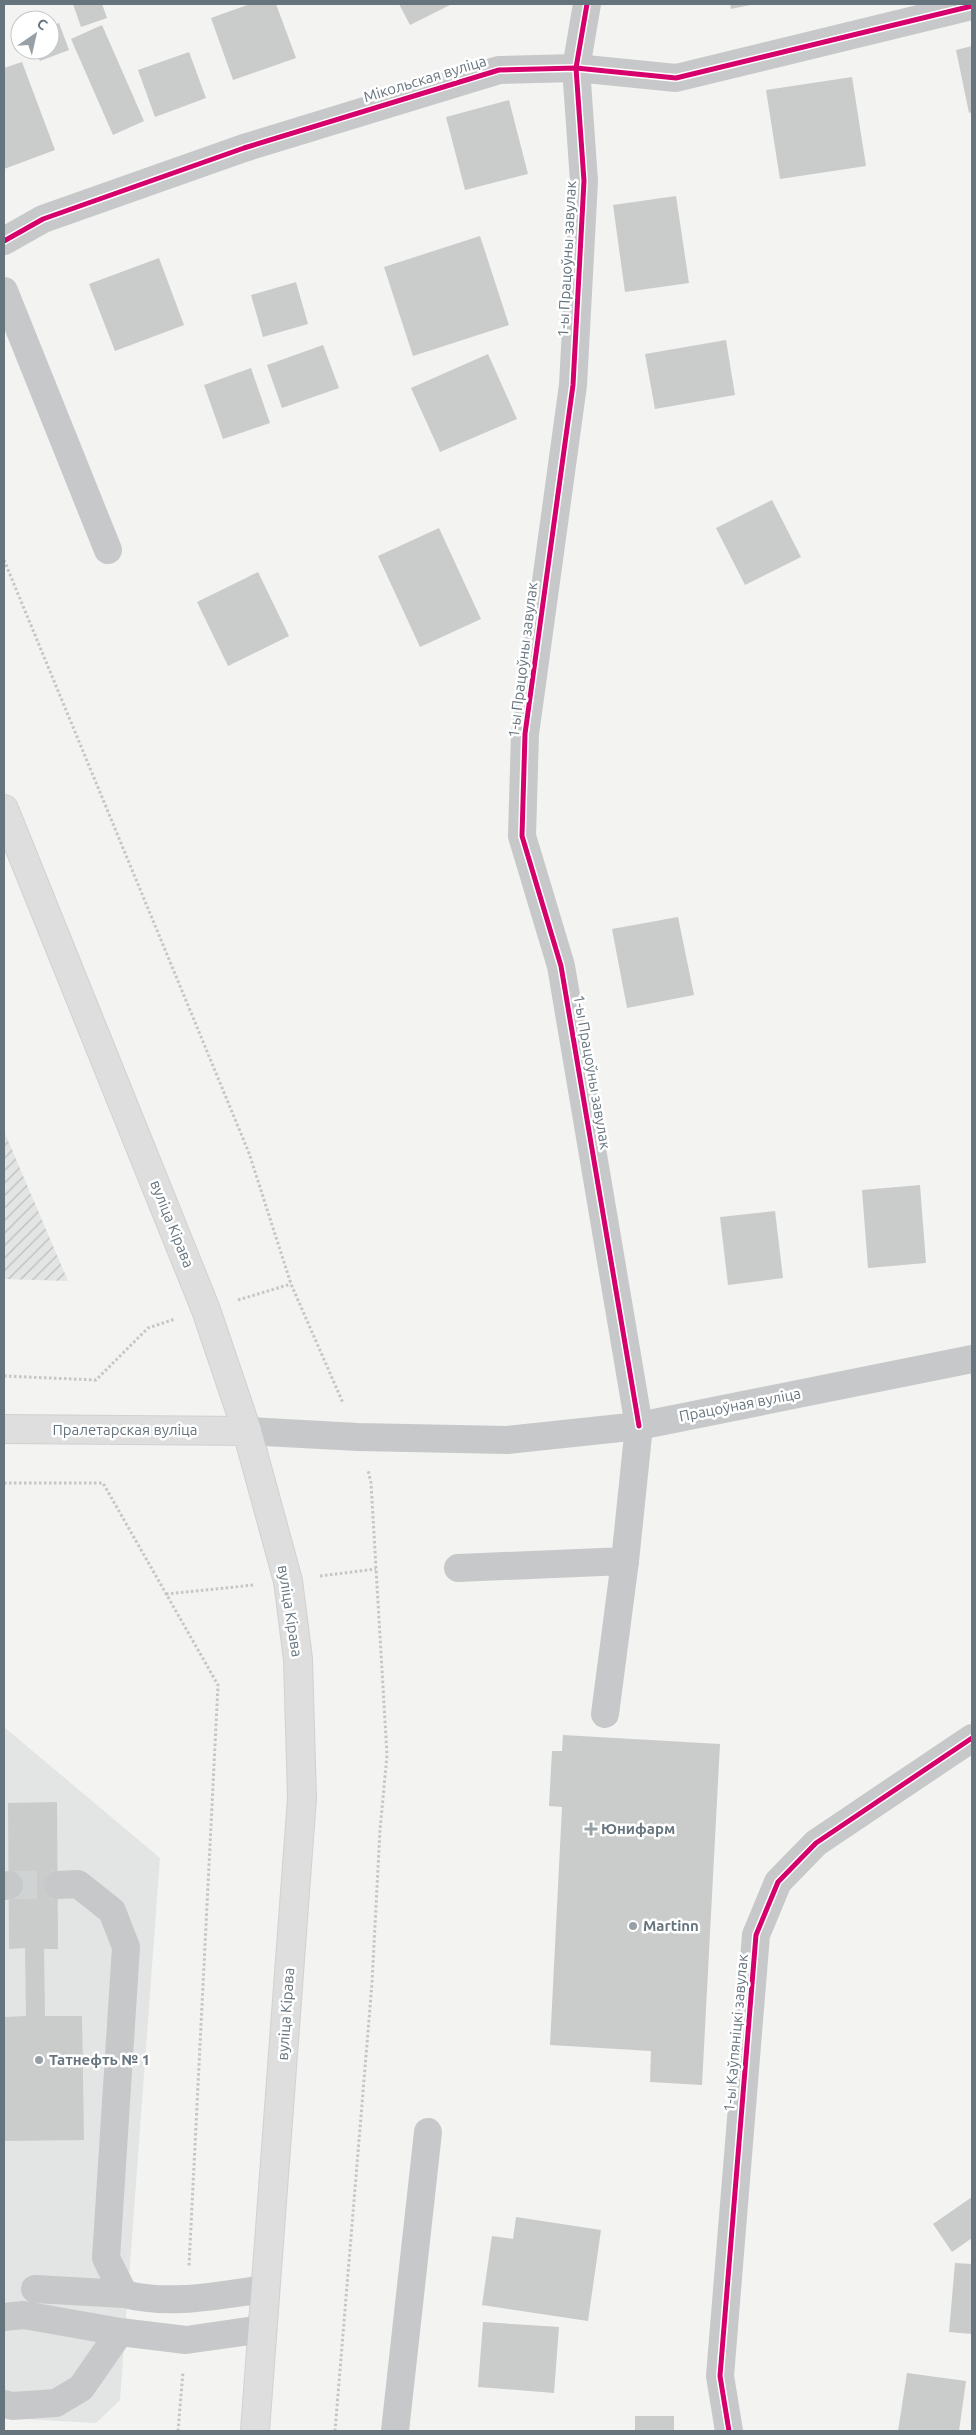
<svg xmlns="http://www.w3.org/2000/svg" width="976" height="2435" viewBox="0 0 976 2435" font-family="Ubuntu,sans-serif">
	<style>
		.built { fill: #e3e4e4 }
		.industrial { fill: url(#industrial-furrows) }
		.building { fill: #cacbcb }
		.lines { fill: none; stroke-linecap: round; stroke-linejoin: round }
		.minor-tunnel { stroke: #d0d3d4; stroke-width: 28; stroke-dasharray: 28 14; stroke-linecap: butt }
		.major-casing { stroke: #d0d1d1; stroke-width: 30 }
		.path { stroke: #c5c6c6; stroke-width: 3; stroke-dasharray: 2.5 2.5; stroke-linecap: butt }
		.minor { stroke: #c7c8c9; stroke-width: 28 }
		.major { stroke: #dddedd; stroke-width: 28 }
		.cycleway-casing { stroke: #fff; stroke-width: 8 }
		.cycleway { stroke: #d6006c; stroke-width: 5 }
		.poi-dot { fill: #97a0a6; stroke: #fff; stroke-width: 2 }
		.labels { text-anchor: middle; stroke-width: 5; stroke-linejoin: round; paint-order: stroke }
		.street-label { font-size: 15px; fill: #66747e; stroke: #fff }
		.poi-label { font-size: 15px; font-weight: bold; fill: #66747e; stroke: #fff; text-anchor: start }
	</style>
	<defs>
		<pattern id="industrial-furrows" width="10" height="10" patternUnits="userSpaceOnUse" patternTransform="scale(1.25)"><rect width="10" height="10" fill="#e3e4e4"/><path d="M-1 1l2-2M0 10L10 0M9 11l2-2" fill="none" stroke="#bcbdbe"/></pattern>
	</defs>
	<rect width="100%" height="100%" fill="#f3f3f1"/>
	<polygon class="built" points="4,1727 160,1858 120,2400 96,2423 4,2418"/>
	<polygon class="industrial" points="4,1131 68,1281 4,1279"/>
	<g class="building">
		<polygon points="73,4 102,4 107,18 81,27"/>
		<polygon points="250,4 276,4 296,58 233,80 211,18"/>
		<polygon points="399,4 452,4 410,25"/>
		<polygon points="730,4 749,4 750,5 731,9"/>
		<polygon points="59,23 69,50 40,61 35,50 50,50 50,26"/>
		<polygon points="102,25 144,121 113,135 71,39"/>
		<polygon points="972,46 972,112 969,113 956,50"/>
		<polygon points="189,52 206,98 155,117 138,70"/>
		<polygon points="22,62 55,150 4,169 4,68"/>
		<polygon points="852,77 866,166 780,179 766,90"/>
		<polygon points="509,100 528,174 465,190 446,117"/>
		<polygon points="676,196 689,283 625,292 613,205"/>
		<polygon points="480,236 509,325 413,356 384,267"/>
		<polygon points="159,258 184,325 115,351 89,284"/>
		<polygon points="296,282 308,324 263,337 251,295"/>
		<polygon points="726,340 735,395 655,409 645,354"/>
		<polygon points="323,345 339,388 282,408 267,365"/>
		<polygon points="488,354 517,419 440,452 411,388"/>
		<polygon points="251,368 270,423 223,439 204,385"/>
		<polygon points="772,500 801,557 745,585 716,528"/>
		<polygon points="439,528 481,619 420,647 378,556"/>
		<polygon points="258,572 289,636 228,666 197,602"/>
		<polygon points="678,917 694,995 627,1008 612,929"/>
		<polygon points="920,1185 926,1263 868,1268 862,1190"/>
		<polygon points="775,1211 783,1278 728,1285 720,1217"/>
		<polygon points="563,1735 720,1744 702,2085 650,2082 651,2051 550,2045 562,1807 549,1806 552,1751 562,1751"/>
		<polygon points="57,1802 58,1949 44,1949 45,2016 82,2016 84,2140 4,2141 4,2017 26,2016 25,1948 9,1949 8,1803"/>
		<polygon points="972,2197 972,2238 952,2252 933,2224"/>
		<polygon points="516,2217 601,2230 588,2321 482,2305 492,2236 513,2239"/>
		<polygon points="955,2263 972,2264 972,2334 949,2332"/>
		<polygon points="483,2322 559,2327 554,2393 478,2387"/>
		<polygon points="907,2373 966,2381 959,2431 898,2431"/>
		<rect x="635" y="2416" width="39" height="15"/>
	</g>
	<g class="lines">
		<polyline class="minor-tunnel" points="9,1885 58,1885"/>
		<defs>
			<g id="major">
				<polyline points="4,809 206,1310 247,1431 288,1581 298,1659 302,1798 255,2431"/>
				<polyline points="4,1429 247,1431"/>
			</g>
		</defs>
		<use href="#major" class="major-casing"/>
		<g class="path">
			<polyline points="4,560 249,1153 291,1284 343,1403"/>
			<polyline points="238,1300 291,1284"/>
			<polyline points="4,1376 96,1380 148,1328 175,1319"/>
			<polyline points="4,1483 103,1483 218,1685 189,2266"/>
			<polyline points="320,1576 376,1569"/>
			<polyline points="166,1594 254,1585"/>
			<polyline points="178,2431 183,2372"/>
			<polyline points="335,2431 372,1983 380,1830 387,1755 371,1483 368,1470"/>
		</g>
		<g class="minor">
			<polyline points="4,241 43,219 244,148 499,70 576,68 676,78 972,6"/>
			<polyline points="4,291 108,550"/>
			<polyline points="247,1431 358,1437 507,1440 639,1426 972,1359"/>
			<polyline points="458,1568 625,1561 639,1426 561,966 522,836 525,734 573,385 584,181 576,68 587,4"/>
			<polyline points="605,1714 625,1561"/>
			<path d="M58 1885 78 1884 112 1911 126 1947 106 2258 124 2294C172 2306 219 2295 266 2289"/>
			<polyline points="4,1886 9,1885"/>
			<polyline points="35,2289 124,2294"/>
			<polyline points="4,2317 24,2315 120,2332 186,2340 263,2329"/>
			<polyline points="4,2404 12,2406 56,2403 81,2388 120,2332"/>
			<polyline points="395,2431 428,2132"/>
			<polyline points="729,2431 720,2376 756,1935 778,1882 816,1843 972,1738"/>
		</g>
		<use href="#major" class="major"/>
		<defs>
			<g id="cycleway">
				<polyline points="587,4 576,68 584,181 573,385 525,734 522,836 561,966 639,1426"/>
				<polyline points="4,241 43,219 244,148 499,70 576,68 676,78 972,6"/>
				<polyline points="729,2431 720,2376 756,1935 778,1882 816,1843 972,1738"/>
			</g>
		</defs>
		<use href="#cycleway" class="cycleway-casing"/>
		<use href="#cycleway" class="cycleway"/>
	</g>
	<g class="poi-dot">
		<path d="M588.5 1821.5h5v5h5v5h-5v5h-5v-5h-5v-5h5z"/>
		<circle cx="633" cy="1926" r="5"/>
		<circle cx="39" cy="2060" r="5"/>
	</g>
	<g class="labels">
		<g class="street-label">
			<text transform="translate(425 79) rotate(-17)" y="5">Мікольская вуліца</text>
			<text transform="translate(567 259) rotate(-87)" y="5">1-ы Працоўны завулак</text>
			<text transform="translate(523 660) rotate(-83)" y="5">1-ы Працоўны завулак</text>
			<text transform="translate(592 1072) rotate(80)" y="5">1-ы Працоўны завулак</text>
			<text transform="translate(172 1224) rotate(68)" y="5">вуліца Кірава</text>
			<text transform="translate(740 1405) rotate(-11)" y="5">Працоўная вуліца</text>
			<text x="125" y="1435">Пралетарская вуліца</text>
			<text transform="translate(290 1611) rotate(81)" y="5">вуліца Кірава</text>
			<text transform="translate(286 2014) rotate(-86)" y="5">вуліца Кірава</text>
			<text transform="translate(736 2033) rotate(-85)" y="5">1-ы Каўпяніцкі завулак</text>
		</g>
		<g class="poi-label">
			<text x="601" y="1834">Юнифарм</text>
			<text x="643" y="1931">Martinn</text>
			<text x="49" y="2065">Татнефть № 1</text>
		</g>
	</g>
	<rect width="976" height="2435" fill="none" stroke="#66747e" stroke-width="10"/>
	<g transform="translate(35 35) rotate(34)"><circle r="24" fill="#ffffff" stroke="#c2c7cb"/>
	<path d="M0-4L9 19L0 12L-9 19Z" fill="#97a0a6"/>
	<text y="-8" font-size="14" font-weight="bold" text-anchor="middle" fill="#66747e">С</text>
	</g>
</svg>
